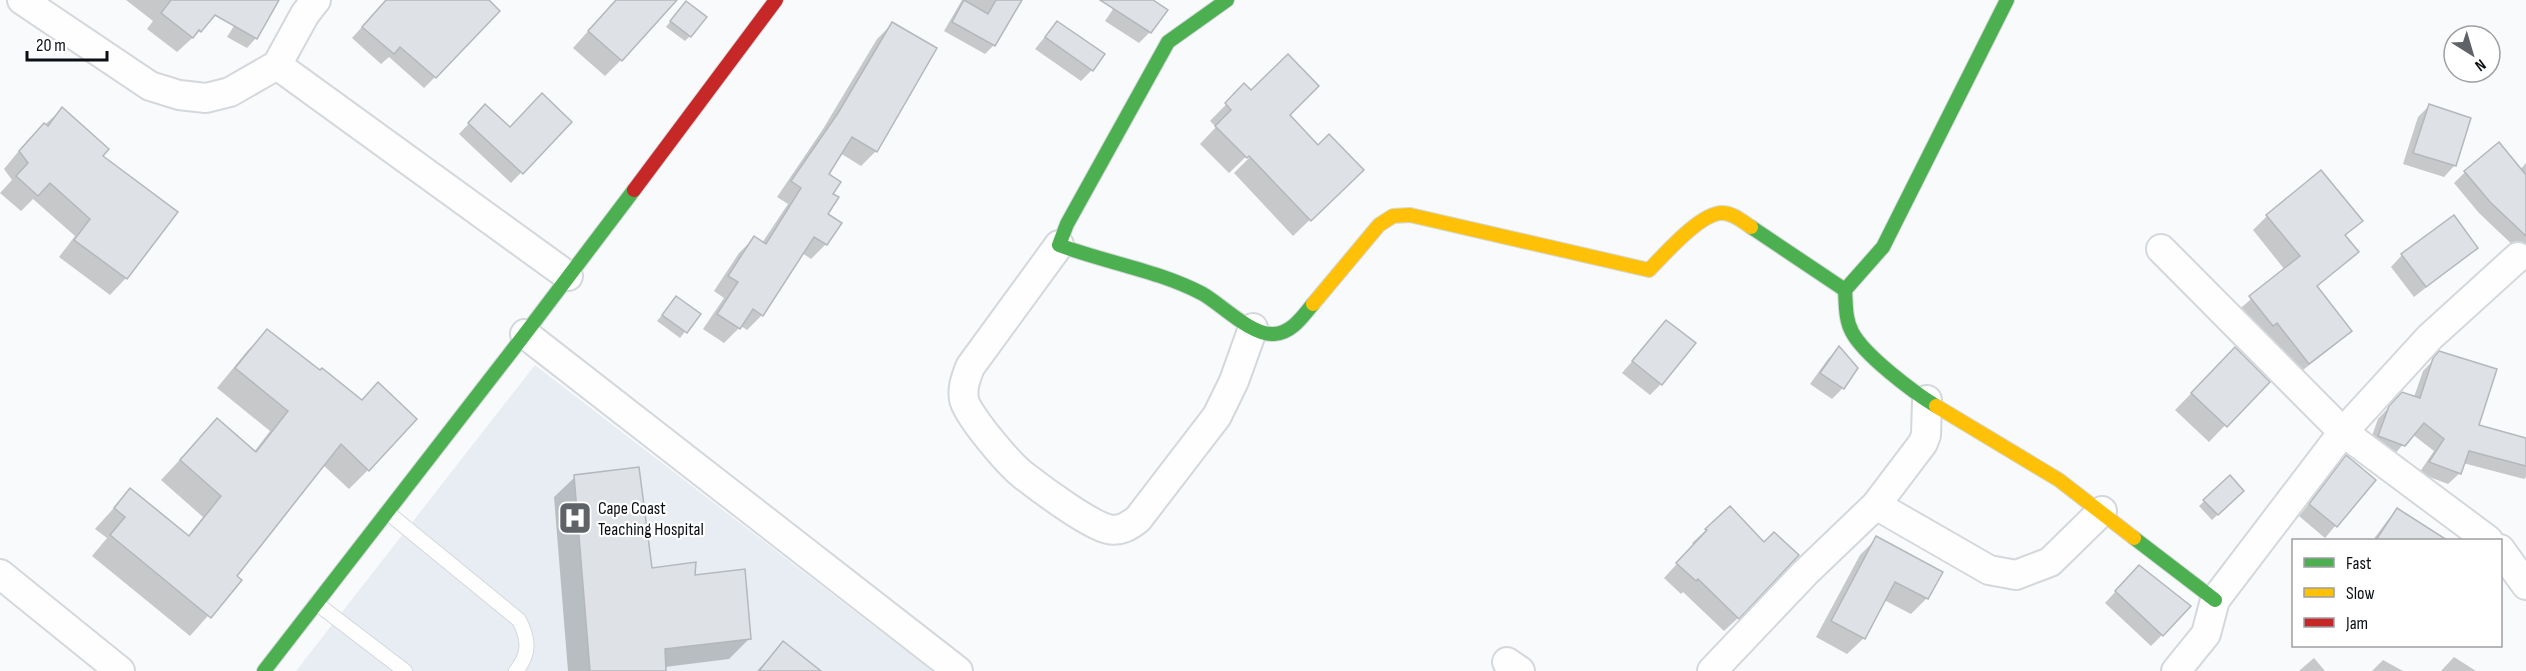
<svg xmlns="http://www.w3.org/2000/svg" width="2526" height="671" viewBox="0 0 2526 671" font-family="'Sofia Sans Condensed',sans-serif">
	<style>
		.built { fill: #e7edf3 }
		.shadow { fill: #0003 }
		.building { fill: #dee1e5; stroke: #b4b7bc; stroke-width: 1.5 }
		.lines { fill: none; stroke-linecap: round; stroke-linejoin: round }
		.lane-casing { stroke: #d4d8dc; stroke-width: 16 }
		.street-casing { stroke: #d4d8dc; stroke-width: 32 }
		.fast-casing { stroke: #d4d8dc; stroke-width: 16 }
		.slow-casing { stroke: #d4d8dc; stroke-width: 16 }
		.jam-casing { stroke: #d4d8dc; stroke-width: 16 }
		.lane { stroke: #fefeff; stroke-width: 14 }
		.street { stroke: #fefeff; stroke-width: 28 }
		.fast { stroke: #4caf50; stroke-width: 14 }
		.slow { stroke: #ffc107; stroke-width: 14 }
		.jam { stroke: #c62828; stroke-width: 14 }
		.labels { text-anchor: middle; stroke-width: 4.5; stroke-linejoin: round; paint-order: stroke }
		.poi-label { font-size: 18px; fill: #0c1016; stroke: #fff; text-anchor: start }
	</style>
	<rect width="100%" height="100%" fill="#f8fafc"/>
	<polygon class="built" points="535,365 932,671 296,671"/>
	<g class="shadow">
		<polygon points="126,0 223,0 200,31 177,52 147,29 153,21"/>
		<polygon points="250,0 277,0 256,38 247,48 227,37"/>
		<polygon points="386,0 486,0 435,77 424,88 389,57 381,64 352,38"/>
		<polygon points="616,0 665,0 621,60 605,76 573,48"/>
		<polygon points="962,0 1021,0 994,45 985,54 944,31"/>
		<polygon points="1119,0 1150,0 1150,32 1139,43 1105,21"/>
		<polygon points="681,8 690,36 685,41 666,27"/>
		<polygon points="1057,22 1092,70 1081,81 1035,49"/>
		<polygon points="892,24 876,151 861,166 840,153 827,175 831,194 826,214 826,244 811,259 802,253 762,315 747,330 741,326 724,343 703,329 724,298 714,291 739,253 754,238 762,243 788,204 777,197 823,129 877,39"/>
		<polygon points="1244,86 1288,115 1318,147 1345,186 1293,236 1234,173 1255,152 1253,150 1229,173 1200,144 1216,127 1210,121"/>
		<polygon points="2429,106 2455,165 2444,177 2403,164 2418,117"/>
		<polygon points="62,109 101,157 176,212 126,278 110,295 59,257 75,236 33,199 21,211 0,193 12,180 4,169 27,141"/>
		<polygon points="475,117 510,129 570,122 511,183 459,134"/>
		<polygon points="2526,163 2526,245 2519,251 2479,213 2454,183 2465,172 2520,170"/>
		<polygon points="2267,216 2361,221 2344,237 2357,252 2316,287 2350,331 2335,345 2294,377 2236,312 2285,270 2253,230"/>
		<polygon points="2476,248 2414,297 2391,267 2402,255"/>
		<polygon points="676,298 699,314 680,338 657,321"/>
		<polygon points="1666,322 1661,384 1650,395 1622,373"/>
		<polygon points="268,331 368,470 349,489 323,465 235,576 240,580 190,636 92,556 107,538 95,529 130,490 187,537 203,517 161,480 217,420 254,452 270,431 217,388 248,350"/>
		<polygon points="1839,348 1843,388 1832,399 1810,384 1828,359"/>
		<polygon points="2440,353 2477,426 2526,440 2526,477 2524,479 2463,463 2460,473 2448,484 2419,473 2434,451 2412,434 2393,456 2368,447 2378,419 2391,405 2414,397 2423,371"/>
		<polygon points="2219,365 2267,382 2209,442 2175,410"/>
		<polygon points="2346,457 2374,480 2325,538 2299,516"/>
		<polygon points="575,477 651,570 694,577 749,639 729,659 665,667 665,671 568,671 554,497"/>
		<polygon points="2230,477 2242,491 2212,520 2199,506"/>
		<polygon points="1730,508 1738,618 1724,631 1683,592 1681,594 1664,578 1694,545 1692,543"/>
		<polygon points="2398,510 2435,535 2431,540 2373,540 2387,521"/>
		<polygon points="1877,538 1927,598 1911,614 1884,600 1864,638 1847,654 1816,637 1860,555"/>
		<polygon points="2128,578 2162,635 2151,646 2105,603"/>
		<polygon points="783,643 818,671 757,671"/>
		<polygon points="2454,657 2476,671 2441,671"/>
		<polygon points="2314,658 2325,671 2299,671"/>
		<polygon points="2383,660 2403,671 2372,671"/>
	</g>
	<g class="building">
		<polygon points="171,0 279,0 257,39 215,15 201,32 199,30 193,38 161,13"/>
		<polygon points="386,0 489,0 500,11 436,78 400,47 394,54 362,27"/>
		<polygon points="616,0 677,0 622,61 588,31"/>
		<polygon points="964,0 988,14 996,0 1022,0 995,46 952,22"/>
		<polygon points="1100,0 1153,0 1168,10 1151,33"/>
		<polygon points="686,1 707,17 691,37 670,21"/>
		<polygon points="1057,21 1105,54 1093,71 1045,37"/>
		<polygon points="892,22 937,48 877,152 852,137 829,174 841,182 833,194 839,197 828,214 842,223 827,245 814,237 763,316 753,309 740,329 717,314 738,282 728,276 754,236 766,244 801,188 791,181 838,113"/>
		<polygon points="1288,54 1319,86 1290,115 1318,145 1329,134 1364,170 1311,221 1249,156 1247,158 1215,126 1231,110 1225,103 1244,83 1251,90"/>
		<polygon points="542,93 572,122 523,174 468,123 485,104 510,127"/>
		<polygon points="2429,104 2471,118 2456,166 2413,153"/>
		<polygon points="62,107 109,149 103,156 178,212 127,279 74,240 90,219 50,183 38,196 16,176 28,163 19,151 44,123 48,126"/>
		<polygon points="2499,142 2526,175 2526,236 2490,202 2464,171"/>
		<polygon points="2321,170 2363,221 2345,235 2359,252 2317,286 2352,331 2309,364 2277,323 2273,326 2249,296 2300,256 2266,215"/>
		<polygon points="2454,215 2478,248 2426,287 2401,254"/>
		<polygon points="676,296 701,314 687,333 662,315"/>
		<polygon points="1666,320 1696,343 1662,385 1632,361"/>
		<polygon points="267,329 320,370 322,368 362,400 378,382 417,419 369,471 341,444 237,576 242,580 211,618 110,535 125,517 114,508 130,488 189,536 221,496 180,460 217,418 256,452 288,411 235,368"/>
		<polygon points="1839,346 1858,368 1844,389 1820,373"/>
		<polygon points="2235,347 2270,382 2227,427 2191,393"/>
		<polygon points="2439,351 2497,369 2479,425 2526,438 2526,466 2469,451 2461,474 2429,462 2444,439 2424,423 2405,446 2378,436 2389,406 2402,392 2420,398 2433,358"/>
		<polygon points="2346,455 2376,480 2337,527 2309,504"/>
		<polygon points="639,467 652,568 696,562 695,575 745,569 751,639 665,649 666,671 590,671 574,475"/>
		<polygon points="2230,475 2244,491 2218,515 2203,500"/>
		<polygon points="1730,506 1764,542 1774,532 1799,555 1739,619 1698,579 1696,581 1676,563 1707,530 1705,529"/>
		<polygon points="2397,508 2447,540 2376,540"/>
		<polygon points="1876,536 1943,572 1928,599 1895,582 1865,639 1831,621"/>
		<polygon points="2139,565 2191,606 2163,636 2115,591"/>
		<polygon points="783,641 821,671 759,671"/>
	</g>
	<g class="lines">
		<defs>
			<g id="lane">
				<path d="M387 512 519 620C529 639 530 654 516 671"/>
				<polyline points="316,603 405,671"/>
			</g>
			<g id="street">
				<polyline points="22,0 150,86 179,95 206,98 230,92 277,65"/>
				<polyline points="316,0 305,14 277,65 568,276"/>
				<path d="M1059 245 970 367C966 378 962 387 964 399 966 414 1009 464 1023 475 1041 489 1088 524 1108 529 1120 532 1129 526 1138 519L1217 416 1234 381 1253 328"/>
				<polyline points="2161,249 2343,432 2488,540"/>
				<polyline points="525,334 958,671"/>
				<polyline points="1876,505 1989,570 2016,575 2050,562 2102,511"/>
				<polyline points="2500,549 2526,585"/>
				<polyline points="0,574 120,671"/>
				<polyline points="1507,662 1520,671"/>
				<polyline points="1712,671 1805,573 1876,505 1923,443 1926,435 1927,400"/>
				<polyline points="2176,671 2206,634 2215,600 2343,432 2430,337 2518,257"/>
			</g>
			<g id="fast">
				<path d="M1227 0 1168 42 1067 224 1059 245C1107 263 1157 270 1203 294 1222 305 1252 336 1274 334 1292 333 1303 316 1313 304"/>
				<polyline points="1751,227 1845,290"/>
				<path d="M1936 406C1913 392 1864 355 1852 332 1845 319 1846 304 1845 290L1883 247 2007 0"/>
				<polyline points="2134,538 2215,600"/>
				<polyline points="264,671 525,334 634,190"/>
			</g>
			<g id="slow">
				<path d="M1313 304 1379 225 1393 216 1410 215 1649 270C1664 255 1700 213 1722 213 1733 213 1742 221 1751 227"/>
				<polyline points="1936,406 2059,480 2134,538"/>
			</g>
			<polyline id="jam" points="634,190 776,0"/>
		</defs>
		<use href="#lane" class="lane-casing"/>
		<use href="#street" class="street-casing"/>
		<use href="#fast" class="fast-casing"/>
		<use href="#slow" class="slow-casing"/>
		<use href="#jam" class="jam-casing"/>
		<use href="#lane" class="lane"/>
		<use href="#street" class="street"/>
		<use href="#fast" class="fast"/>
		<use href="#slow" class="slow"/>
		<use href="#jam" class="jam"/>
	</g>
	<defs>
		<symbol id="hospital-square" viewBox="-11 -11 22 22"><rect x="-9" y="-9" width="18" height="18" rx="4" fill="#5f6266" stroke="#fff"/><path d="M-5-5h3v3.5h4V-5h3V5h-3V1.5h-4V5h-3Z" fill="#fff"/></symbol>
	</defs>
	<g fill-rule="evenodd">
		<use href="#hospital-square" x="556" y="499" width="38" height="38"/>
	</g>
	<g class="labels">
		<g class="poi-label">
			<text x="598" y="514">Cape Coast<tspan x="598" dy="21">Teaching Hospital</tspan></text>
		</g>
	</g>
	<rect x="2292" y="539" width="210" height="108" fill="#ffffff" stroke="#9e9fa2" stroke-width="1.5"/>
	<rect x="2304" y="558" width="30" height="9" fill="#4caf50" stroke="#9e9fa2" stroke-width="1.5"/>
	<text x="2346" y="569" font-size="18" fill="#0c1016">Fast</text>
	<rect x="2304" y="588" width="30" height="9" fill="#ffc107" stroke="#9e9fa2" stroke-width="1.5"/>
	<text x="2346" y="599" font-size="18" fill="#0c1016">Slow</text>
	<rect x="2304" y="618" width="30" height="9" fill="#c62828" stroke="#9e9fa2" stroke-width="1.5"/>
	<text x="2346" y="629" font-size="18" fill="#0c1016">Jam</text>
	<g transform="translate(2472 54) rotate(143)"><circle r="28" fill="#ffffff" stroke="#9e9fa2" stroke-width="1.5"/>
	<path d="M0-4.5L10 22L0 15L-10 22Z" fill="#5f6266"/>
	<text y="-9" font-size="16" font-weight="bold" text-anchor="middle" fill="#0c1016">N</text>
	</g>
	<path d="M27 51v9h80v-9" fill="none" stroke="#0c1016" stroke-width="3"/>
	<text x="36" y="51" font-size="18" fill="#0c1016" stroke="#ffffff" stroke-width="4.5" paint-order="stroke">20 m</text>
</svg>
